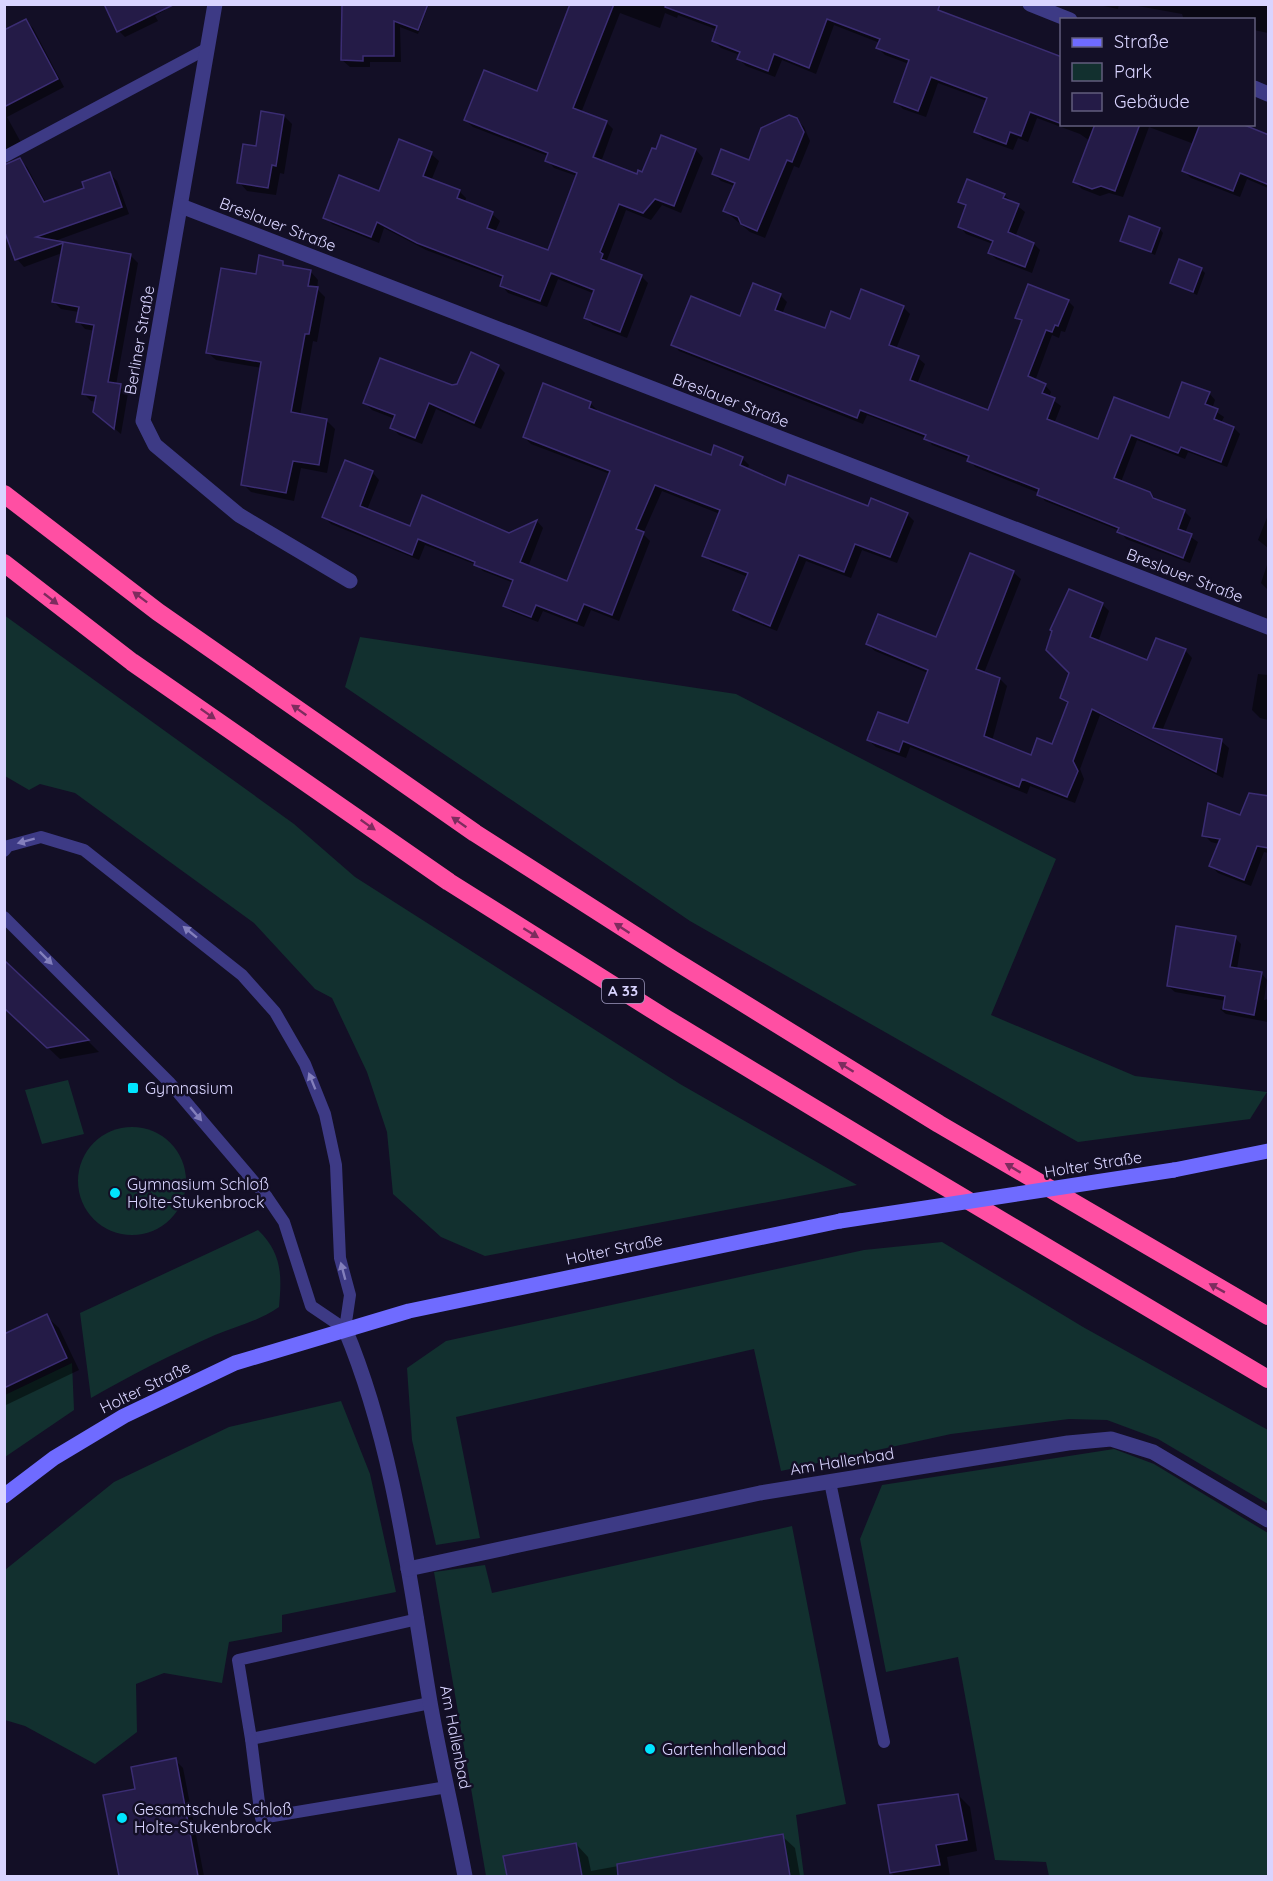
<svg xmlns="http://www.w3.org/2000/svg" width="1273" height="1881" viewBox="0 0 1273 1881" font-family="Quicksand,sans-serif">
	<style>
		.green { fill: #12302f }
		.shadow { fill: #0007; fill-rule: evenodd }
		.building { fill: #241b47; stroke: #3b2d73; stroke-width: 1.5 }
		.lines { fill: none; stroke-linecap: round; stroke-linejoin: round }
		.lane { stroke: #3d3a85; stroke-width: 12 }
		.street { stroke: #3d3a85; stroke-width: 15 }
		.secondary { stroke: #6f6bff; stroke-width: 15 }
		.highway { stroke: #ff4fa3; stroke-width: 18 }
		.secondary-bridge { stroke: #6f6bff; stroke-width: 15 }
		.oneway { fill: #7d2c5e }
		.oneway2 { fill: #837fbc }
		.poi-dot { fill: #00e5ff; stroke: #130f26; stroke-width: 2 }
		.labels { text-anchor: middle; stroke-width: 5; stroke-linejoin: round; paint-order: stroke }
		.shield { fill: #130f26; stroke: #9e99be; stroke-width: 1.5 }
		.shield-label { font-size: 15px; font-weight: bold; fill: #d9d4ff }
		.street-label { font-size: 16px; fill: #d9d4ff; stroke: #130f26 }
		.poi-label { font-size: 16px; fill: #d9d4ff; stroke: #130f26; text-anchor: start }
	</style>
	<rect width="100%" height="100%" fill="#130f26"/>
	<g class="green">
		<polygon points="4,615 294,824 355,877 680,1084 857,1185 485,1256 441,1237 393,1194 387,1132 367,1072 332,998 315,989 254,923 75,793 40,784 29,790 5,776"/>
		<polygon points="360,637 736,694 1056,859 991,1015 1135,1076 1267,1092 1250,1119 1078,1142 690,921 345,687"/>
		<polygon points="68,1080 84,1134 42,1144 25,1090"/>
		<circle cx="132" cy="1181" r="54"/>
		<path d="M258 1230C282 1253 282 1275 279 1307 259 1321 237 1326 215 1335 172 1354 131 1375 91 1398L80 1313Z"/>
		<polygon points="942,1242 1083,1327 1268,1430 1268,1504 1158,1439 1107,1420 1069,1419 951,1434 781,1471 754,1349 456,1417 480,1538 436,1545 412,1440 407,1368 446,1341 864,1250"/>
		<polygon points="72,1363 74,1410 5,1457 5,1395"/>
		<polygon points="341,1401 370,1474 396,1592 282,1615 282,1632 229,1642 222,1683 164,1673 136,1684 137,1732 95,1764 25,1726 5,1720 5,1570 114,1482 229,1427"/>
		<polygon points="1114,1449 1154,1464 1268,1533 1268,1876 1049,1876 1046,1862 995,1860 958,1657 886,1672 860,1539 882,1485"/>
		<polygon points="792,1526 846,1804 796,1815 804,1876 486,1876 434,1572 485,1565 492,1593"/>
	</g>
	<g class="shadow">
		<polygon points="163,4 165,10 155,16 158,21 125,37 119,31"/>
		<polygon points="343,4 429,4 418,34 400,27 401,62 370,62 370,67 350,67 342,60"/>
		<path d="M582 4H920L1062 58V124H1238L1268 136V188L1247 179 1240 197 1191 178 1184 171 1194 144 1149 127 1123 197 1109 193 1100 196 1082 189 1075 182 1090 141 1080 134 1037 118 1028 142 1018 138 1013 150 983 139 976 132 987 101 938 83 926 117 903 109 895 101 909 64 885 55 878 48 880 43 834 25 816 74 782 60 775 77 746 66 739 59 740 55 721 48 714 41 718 30 678 15 677 18 665 13 660 28 620 13 581 113 606 122 613 129 601 162 638 176 643 174 662 137 696 150 703 158 681 213 662 205 651 220 626 210 607 260 609 264 641 276 648 283 627 338 593 325 585 318 595 294 558 279 547 307 508 293 501 285 504 279 426 250 384 228 379 243 332 224 325 217 380 193 431 154 439 161 431 181 459 191 466 198 465 203 492 214 500 221 495 232 549 252 577 176 554 168 547 160 548 156 473 127 465 120 538 93ZM604 124H607L592 165 589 164Z"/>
		<polygon points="1094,4 1119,4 1118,9"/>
		<polygon points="1127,4 1268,4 1268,33 1254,30 1254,20 1184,20 1182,14"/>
		<polygon points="25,20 33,28 64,87 7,117 24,148 4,162 4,31"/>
		<polygon points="284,116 292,124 284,174 280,173 276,195 247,191 239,182 257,148"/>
		<polygon points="796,119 804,127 810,141 799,168 794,166 765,238 750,232 725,211 735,186 721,181 713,173 749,162"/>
		<polygon points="19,160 27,167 46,203 86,189 110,174 117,181 129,214 52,242 130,255 138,263 116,385 128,393 121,434 103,419 97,402 91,401 83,393 95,331 85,329 78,321 79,312 61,309 54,302 62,253 24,267 17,259"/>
		<polygon points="1004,195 1025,212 1015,237 1034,244 1040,250 1032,273 996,259 990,253 993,244 966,234 960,227 967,208 960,202"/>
		<polygon points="1160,229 1163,233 1155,255 1122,240"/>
		<polygon points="283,263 287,267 310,271 318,280 317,289 325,297 317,342 313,341 300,415 327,421 335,429 327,473 301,468 294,501 251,492 243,484 262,368 216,360 207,352 257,275"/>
		<polygon points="1201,269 1205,273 1197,295 1172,283"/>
		<polygon points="780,295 787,302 782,314 825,330 903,307 910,314 896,349 918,358 925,364 917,384 989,412 1022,323 1017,317 1068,301 1074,307 1065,332 1061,331 1059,338 1052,335 1035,381 1045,385 1051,392 1049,397 1061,406 1054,424 1099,441 1169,420 1209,393 1215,400 1212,409 1224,417 1221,423 1234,428 1240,434 1227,467 1188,452 1185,459 1137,440 1121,482 1150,493 1157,500 1184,511 1191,518 1185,533 1198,542 1190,563 1126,539 1120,531 1045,501 1039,493 975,467 969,459 932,445 926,438 867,415 863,424 679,351 673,344 741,317"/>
		<polygon points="498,366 505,373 481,429 436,409 422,444 399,435 392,428 395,419 372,410 364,402 452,387"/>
		<polygon points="590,403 597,410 596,413 711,457 742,458 749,465 747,470 786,487 869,508 907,514 914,521 897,563 862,550 851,578 806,561 777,631 741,617 735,610 748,577 711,562 704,555 720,514 662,491 643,534 650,541 619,621 591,610 584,627 543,611 538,622 512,612 505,606 514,583 483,571 477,565 425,545 419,560 331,524 324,517 346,462 373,473 379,480 367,510 411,528 509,535 537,521 543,528 528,567 568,583 610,474 531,444 524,437"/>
		<polygon points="1268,515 1268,548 1258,540"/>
		<polygon points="1268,562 1268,590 1261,583"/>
		<polygon points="1013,572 1021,579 984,673 1000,679 1007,686 992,741 1031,756 1053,746 1069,705 1061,698 1102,604 1109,611 1098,642 1148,662 1185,650 1192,658 1162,731 1221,741 1229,748 1223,778 1100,715 1080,769 1084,779 1075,803 1030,786 1027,794 910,747 906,758 876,747 868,740 909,725 928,673 875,651 867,644 937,639"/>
		<polygon points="1258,674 1268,675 1268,720 1260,718 1252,710"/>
		<polygon points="1268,797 1268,853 1264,852 1251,886 1218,873 1211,866 1219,844 1211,842 1204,835 1240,816"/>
		<polygon points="1235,938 1241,944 1237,969 1261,973 1267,980 1264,1000 1268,999 1268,1022 1226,1014 1220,1009 1225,1008 1226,1001 1175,992 1168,986"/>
		<polygon points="4,962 88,1041 99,1052 60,1059 4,1006"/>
		<polygon points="46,1316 59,1328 79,1370 4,1406 4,1336"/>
		<polygon points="175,1760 183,1768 204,1876 120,1876 105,1796 137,1790"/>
		<polygon points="958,1795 970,1807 977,1851 947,1857 950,1876 895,1876 891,1873 880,1806"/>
		<polygon points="782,1836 795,1848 800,1876 509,1876 505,1857 576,1844 588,1857 591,1871"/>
	</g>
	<g class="building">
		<polygon points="104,4 175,4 117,32"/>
		<polygon points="342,4 428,4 418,30 394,21 394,56 363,56 363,61 341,60"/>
		<polygon points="570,4 614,4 573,108 607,121 593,157 637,174 638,170 642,172 652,148 656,149 661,135 696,149 674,206 655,199 643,213 619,204 600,252 603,254 601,259 642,275 620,332 584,318 594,290 551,273 540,301 500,286 503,276 417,243 377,222 371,237 323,218 339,175 379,191 399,139 432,152 423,176 460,190 457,198 493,212 487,228 548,250 577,173 545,161 548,153 464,120 484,70 537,91"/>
		<polygon points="666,4 940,4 938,10 1062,57 1062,124 1030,112 1021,136 1010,132 1006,144 974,132 987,98 931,77 918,111 894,102 909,60 876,48 880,39 827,19 809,68 774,54 768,71 737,59 740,52 712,41 717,26 665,7"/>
		<polygon points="26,19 58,79 4,107 4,30"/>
		<polygon points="261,111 284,115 276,166 272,165 268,188 237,183 243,144 256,146"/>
		<polygon points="789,115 797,118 804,132 792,162 787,160 757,231 741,224 738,217 723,211 735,183 712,174 721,149 749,160 761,128"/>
		<polygon points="1095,124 1140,124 1115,191 1101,186 1092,189 1073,182"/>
		<polygon points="1200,124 1242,124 1269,135 1269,185 1240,173 1233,191 1182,171"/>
		<polygon points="20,158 44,202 84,188 82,182 110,172 122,207 36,237 131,254 108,382 121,384 114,429 93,412 96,396 82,394 94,325 76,322 79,307 52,302 63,243 15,260 4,230 4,165"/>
		<polygon points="967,179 1005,194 1003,198 1019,204 1008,232 1034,243 1025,267 988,253 993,241 958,227 966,205 958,202"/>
		<polygon points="1129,216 1160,228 1151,252 1120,241"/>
		<polygon points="259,255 283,261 283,265 311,270 308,286 318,287 309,334 305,334 291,412 327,419 319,465 293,461 286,493 241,485 261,362 206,353 221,268 256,274"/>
		<polygon points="1179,259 1202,268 1193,292 1170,283"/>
		<polygon points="753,283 781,294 775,310 825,328 831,311 850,319 861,289 904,306 889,345 919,356 910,380 988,410 1022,320 1015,318 1028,284 1069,300 1058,326 1055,325 1052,332 1046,330 1028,376 1046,384 1042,393 1055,398 1047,419 1098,439 1114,397 1169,418 1182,382 1210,392 1205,404 1218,409 1214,419 1234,427 1221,462 1181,447 1178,453 1131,435 1114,478 1150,492 1153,498 1185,510 1178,529 1192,534 1183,558 1117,532 1119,528 1037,495 1039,489 967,461 969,456 924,439 926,435 860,410 857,418 671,345 691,296 740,316"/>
		<polygon points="471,352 499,365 474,423 429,403 415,438 390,428 395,415 363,403 380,358 452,385 457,384"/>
		<polygon points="543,383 591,402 589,408 711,455 714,445 743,457 740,465 785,485 788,475 868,506 871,498 908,513 890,557 855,544 844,572 799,555 770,626 733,610 748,573 702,556 720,510 655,485 636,529 644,532 612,615 584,604 577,621 536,605 531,617 503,606 513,580 474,565 475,562 418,539 412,555 322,517 345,460 373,471 360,506 410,526 422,495 509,533 537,520 520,562 567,581 610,471 523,437"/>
		<polygon points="970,553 1014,571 976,669 1000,678 984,736 1031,755 1037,738 1052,744 1068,702 1060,698 1069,673 1046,650 1052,631 1050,630 1069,589 1103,603 1090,637 1147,660 1156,638 1186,649 1153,728 1222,739 1216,772 1092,709 1073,761 1078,771 1067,797 1022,779 1019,787 903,741 899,752 867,740 878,712 908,723 928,670 866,644 878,614 936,637"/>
		<polygon points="1249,793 1269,796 1269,848 1257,846 1244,880 1209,866 1220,839 1202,836 1208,803 1240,815"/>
		<polygon points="1176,926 1236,936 1230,967 1262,972 1254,1015 1223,1009 1225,996 1167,986"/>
		<polygon points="4,960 89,1040 47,1048 4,1008"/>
		<polygon points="47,1314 67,1358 4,1388 4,1334"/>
		<polygon points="176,1758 198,1876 119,1876 103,1795 135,1789 131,1767"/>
		<polygon points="958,1794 967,1840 936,1845 940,1865 890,1873 878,1805"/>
		<polygon points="783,1834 790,1876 618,1876 617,1864"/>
		<polygon points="576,1843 582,1876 507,1876 503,1856"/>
	</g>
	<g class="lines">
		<g class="lane">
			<polyline points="4,157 208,48"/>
			<polyline points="4,851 8,846 41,837 84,850 242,975 275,1012 305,1064 325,1114 336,1165 340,1258 350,1295 345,1329 311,1306 284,1222 267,1197 169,1082 4,917"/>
			<polyline points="830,1482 884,1742"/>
			<polyline points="418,1619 238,1660 251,1739 430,1703"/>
			<polyline points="251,1739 261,1818 447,1787"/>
		</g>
		<g class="street">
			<polyline points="215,4 143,421 155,445 239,515 350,581"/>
			<polyline points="1030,4 1070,20"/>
			<polyline points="1254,88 1268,94"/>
			<polyline points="181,206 1268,627"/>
			<path d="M345 1329C394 1446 409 1577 430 1702 440 1760 454 1818 465 1876"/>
			<polyline points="408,1569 760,1493 1068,1443 1111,1439 1153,1452 1268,1520"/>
		</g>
		<g class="secondary">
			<polyline points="1174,1170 1268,1151"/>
			<polyline points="4,1496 54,1458 124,1416 235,1363 409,1311 840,1221"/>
		</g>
		<g class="highway">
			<polyline points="4,494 158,612 475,833 672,959 939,1124 1268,1316"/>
			<polyline points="4,563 132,662 449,882 667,1019 890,1154 1268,1379"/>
		</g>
		<polyline class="secondary-bridge" points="840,1221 1174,1170"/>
	</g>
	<defs><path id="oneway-solid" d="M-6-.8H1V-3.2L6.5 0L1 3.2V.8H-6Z" transform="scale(1.5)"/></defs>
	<g class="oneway">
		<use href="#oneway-solid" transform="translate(140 597) rotate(-143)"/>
		<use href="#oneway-solid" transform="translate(51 599) rotate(38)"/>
		<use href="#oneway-solid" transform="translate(299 710) rotate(-145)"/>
		<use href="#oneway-solid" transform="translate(208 714) rotate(35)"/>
		<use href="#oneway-solid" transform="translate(459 822) rotate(-145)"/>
		<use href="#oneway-solid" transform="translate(368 825) rotate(35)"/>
		<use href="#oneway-solid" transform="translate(622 928) rotate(-147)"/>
		<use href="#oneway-solid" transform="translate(531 933) rotate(32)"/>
		<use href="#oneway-solid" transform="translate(846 1067) rotate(-148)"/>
		<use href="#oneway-solid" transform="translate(1013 1168) rotate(-149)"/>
		<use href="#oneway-solid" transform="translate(1217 1288) rotate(-151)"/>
	</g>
	<g class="oneway2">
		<use href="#oneway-solid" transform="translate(26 841) rotate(165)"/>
		<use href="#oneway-solid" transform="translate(190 932) rotate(-141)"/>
		<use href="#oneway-solid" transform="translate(46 958) rotate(45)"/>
		<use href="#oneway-solid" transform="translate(312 1081) rotate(-112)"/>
		<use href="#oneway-solid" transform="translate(196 1114) rotate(50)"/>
		<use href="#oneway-solid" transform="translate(343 1271) rotate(-105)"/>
	</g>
	<g class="poi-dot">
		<rect x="127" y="1082" width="12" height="12" rx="3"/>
		<circle cx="115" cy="1193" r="6"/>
		<circle cx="650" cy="1749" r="6"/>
		<circle cx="122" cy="1818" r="6"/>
	</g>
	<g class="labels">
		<rect class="shield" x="602" y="979" width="42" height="24" rx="4.5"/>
		<g class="shield-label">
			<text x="623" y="996">A 33</text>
		</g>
		<g class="street-label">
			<text transform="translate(278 224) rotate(21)" y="6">Breslauer Straße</text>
			<text transform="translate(139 340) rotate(-80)" y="6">Berliner Straße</text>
			<text transform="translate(731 400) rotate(21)" y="6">Breslauer Straße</text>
			<text transform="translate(1185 575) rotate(21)" y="6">Breslauer Straße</text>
			<text transform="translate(1093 1164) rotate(-9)" y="6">Holter Straße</text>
			<text transform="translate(614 1249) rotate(-12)" y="6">Holter Straße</text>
			<text transform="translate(145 1387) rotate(-26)" y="6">Holter Straße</text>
			<text transform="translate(842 1461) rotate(-9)" y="6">Am Hallenbad</text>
			<text transform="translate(456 1737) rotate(79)" y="6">Am Hallenbad</text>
		</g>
		<g class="poi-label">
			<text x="145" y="1094">Gymnasium</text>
			<text x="127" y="1190">Gymnasium Schloß<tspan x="127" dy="18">Holte-Stukenbrock</tspan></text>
			<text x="662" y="1755">Gartenhallenbad</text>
			<text x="134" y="1815">Gesamtschule Schloß<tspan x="134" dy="18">Holte-Stukenbrock</tspan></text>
		</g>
	</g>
	<rect width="1273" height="1881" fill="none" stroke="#d9d4ff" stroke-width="12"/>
	<rect x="1060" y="18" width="195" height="108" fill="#130f26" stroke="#625e7d" stroke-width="1.5"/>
	<rect x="1072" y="38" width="30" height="9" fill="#6f6bff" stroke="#625e7d" stroke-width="1.5"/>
	<text x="1114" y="48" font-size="18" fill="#d9d4ff">Straße</text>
	<rect x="1072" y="63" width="30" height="18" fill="#12302f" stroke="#625e7d" stroke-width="1.5"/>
	<text x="1114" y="78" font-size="18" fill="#d9d4ff">Park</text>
	<rect x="1072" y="93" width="30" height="18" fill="#241b47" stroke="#625e7d" stroke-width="1.5"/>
	<text x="1114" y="108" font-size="18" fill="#d9d4ff">Gebäude</text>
</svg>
